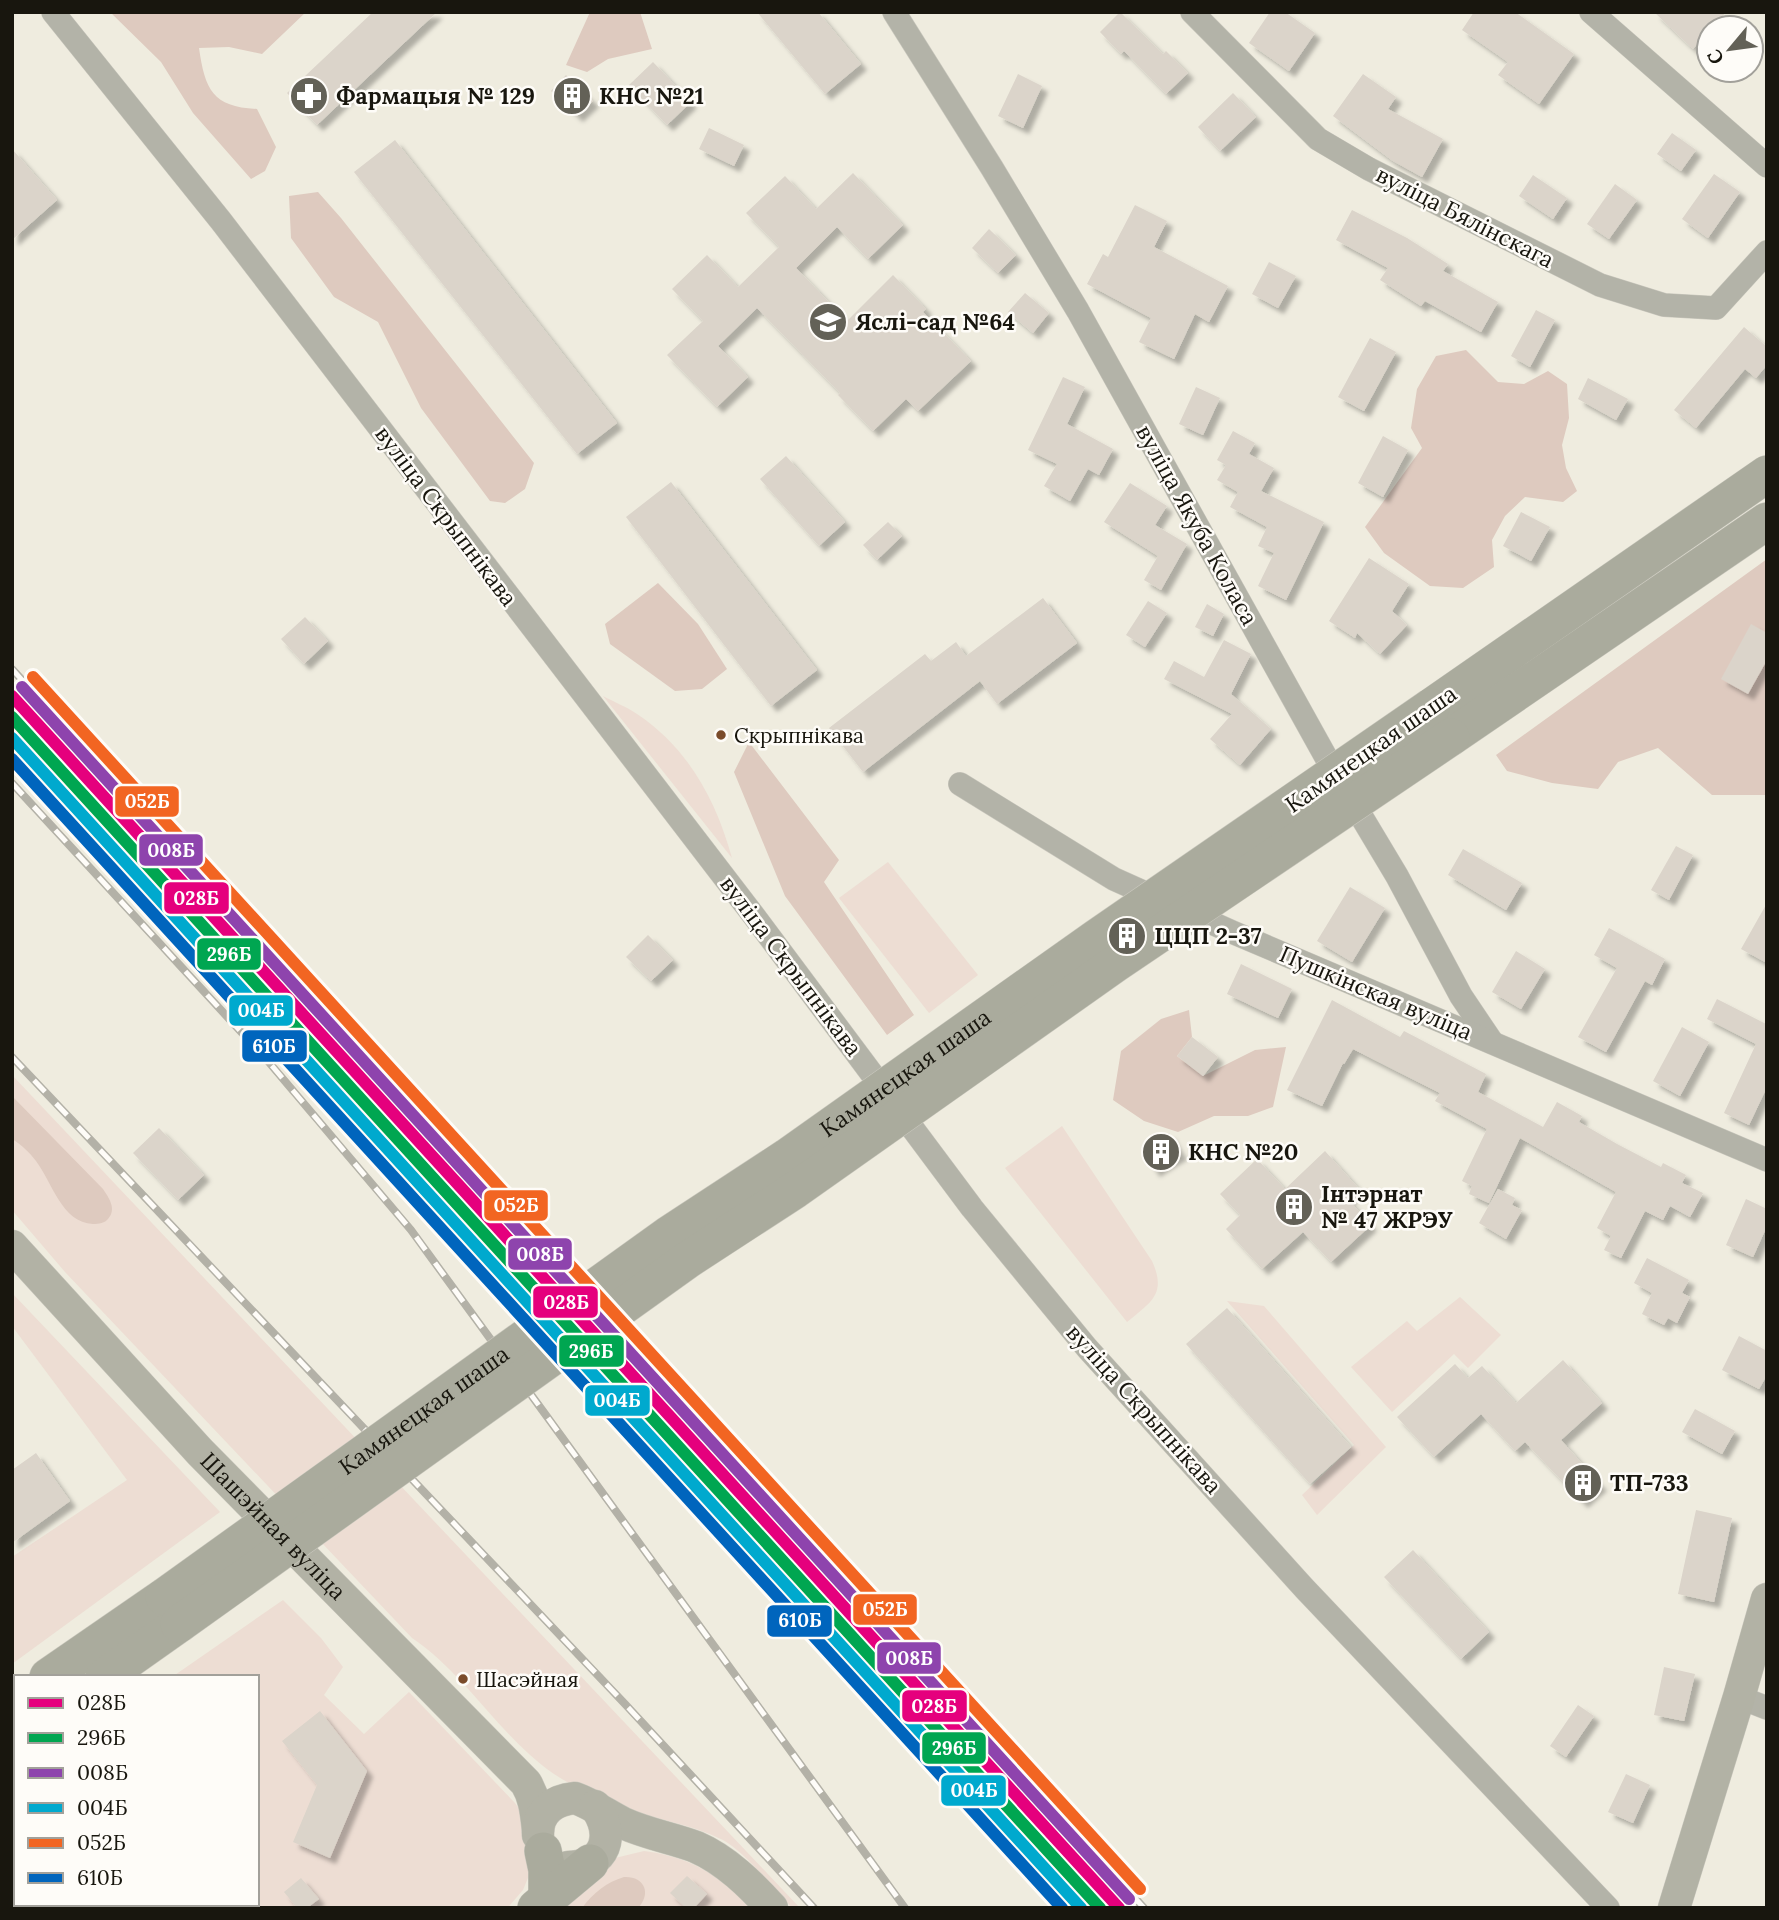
<svg xmlns="http://www.w3.org/2000/svg" width="1779" height="1920" viewBox="0 0 1779 1920" font-family="Lora,serif">
	<style>
		.green { fill: #edddd3 }
		.forest { fill: #decabf }
		.building { fill: #dbd4ca; filter: url(#shadow) }
		.lines { fill: none; stroke-linecap: round; stroke-linejoin: round }
		.street-casing { stroke: #cbc9bf; stroke-width: 24 }
		.secondary-casing { stroke: #cbc9bf; stroke-width: 33 }
		.primary-casing { stroke: #cbc9bf; stroke-width: 38 }
		.street { stroke: #b3b3a8; stroke-width: 23 }
		.secondary { stroke: #b2b2a5; stroke-width: 32 }
		.primary { stroke: #aaab9d; stroke-width: 37 }
		.rail-casing { stroke: #b3b1a7; stroke-width: 8 }
		.rail { stroke: #fefcf8; stroke-width: 5; stroke-dasharray: 16; stroke-linecap: butt }
		.primary-bridge-casing { stroke: #cbc9bf; stroke-width: 38; stroke-linecap: butt }
		.primary-bridge { stroke: #aaab9d; stroke-width: 37 }
		.rail-1-casing { stroke: #fefcf8; stroke-width: 18 }
		.rail-2-casing { stroke: #fefcf8; stroke-width: 18 }
		.rail-3-casing { stroke: #fefcf8; stroke-width: 18 }
		.rail-4-casing { stroke: #fefcf8; stroke-width: 18 }
		.rail-5-casing { stroke: #fefcf8; stroke-width: 18 }
		.rail-6-casing { stroke: #fefcf8; stroke-width: 18 }
		.rail-1 { stroke: #e5007d; stroke-width: 12 }
		.rail-2 { stroke: #00a651; stroke-width: 12 }
		.rail-3 { stroke: #8e44ad; stroke-width: 12 }
		.rail-4 { stroke: #00a9ce; stroke-width: 12 }
		.rail-5 { stroke: #f26522; stroke-width: 12 }
		.rail-6 { stroke: #0065bd; stroke-width: 12 }
		.bus-dot { fill: #7a4b2a; stroke: #fefcf8; stroke-width: 2.5 }
		.labels { text-anchor: middle; stroke-width: 5; stroke-linejoin: round; paint-order: stroke }
		.bus-label { font-size: 21px; fill: #18160e; stroke: #fefcf8; text-anchor: start }
		.poi-label { font-size: 23px; font-weight: bold; fill: #18160e; stroke: #fefcf8; text-anchor: start }
		.street-label { font-size: 23px; fill: #18160e; stroke: #fefcf8 }
		.line-badge { stroke: #fefcf8; stroke-width: 2.5 }
		.badge-label { font-size: 19px; text-anchor: middle; font-weight: bold; fill: #fff }
	</style>
	<defs>
		<filter id="shadow"><feDropShadow dx="6" dy="6" stdDeviation="2" flood-color="#0004"/></filter>
	</defs>
	<rect width="100%" height="100%" fill="#efecdf"/>
	<g class="green">
		<path d="M603 696C614 702 627 707 637 714 688 748 716 800 732 858Z"/>
		<polygon points="888,862 978,975 929,1013 839,898"/>
		<path d="M12 1075 800 1908H792C774 1889 745 1852 723 1840 691 1824 655 1819 621 1808 599 1800 574 1787 554 1774 499 1736 467 1675 412 1638L65 1272 12 1210Z"/>
		<path d="M1062 1126 1152 1261C1167 1294 1151 1302 1127 1322L1005 1168Z"/>
		<polygon points="12,1293 220,1512 12,1664 12,1557 127,1480 12,1326"/>
		<polygon points="1460,1297 1501,1335 1468,1368 1454,1354 1392,1412 1351,1367 1407,1321 1417,1331"/>
		<polygon points="1227,1301 1264,1306 1386,1447 1317,1515 1302,1495 1354,1445"/>
		<polygon points="283,1600 321,1638 343,1667 324,1695 364,1734 409,1692 515,1803 525,1817 530,1873 523,1890 510,1905 508,1908 12,1908 12,1782 16,1780 16,1904 257,1904 257,1677 172,1677"/>
		<path d="M644 1851C691 1857 719 1875 752 1908H559L615 1858Z"/>
	</g>
	<g class="forest">
		<path d="M110 12H306L262 54 229 47 199 48C205 90 213 107 257 109L276 147 265 171 251 179 193 113 161 62Z"/>
		<polygon points="590,12 640,12 652,49 608,59 587,72 566,65"/>
		<polygon points="318,192 341,218 534,463 525,489 505,503 490,501 421,408 378,322 334,297 291,238 289,196"/>
		<polygon points="1466,350 1498,382 1524,384 1548,371 1567,384 1569,418 1562,445 1566,468 1577,491 1563,502 1525,497 1505,516 1492,540 1494,567 1463,588 1430,586 1384,553 1365,527 1422,448 1411,428 1417,389 1436,356"/>
		<polygon points="1767,559 1767,795 1712,795 1658,748 1618,762 1598,789 1552,783 1507,771 1496,755"/>
		<polygon points="658,583 698,624 727,669 702,689 675,691 610,644 605,624"/>
		<polygon points="749,742 839,860 824,882 914,1015 887,1035 785,896 734,772"/>
		<polygon points="1189,1010 1192,1037 1177,1056 1203,1076 1255,1050 1286,1047 1273,1107 1248,1116 1214,1116 1178,1132 1144,1121 1113,1100 1121,1051 1161,1019"/>
		<path d="M12 1096 103 1189C109 1198 117 1209 108 1219 105 1223 99 1224 93 1224 62 1223 52 1182 36 1161 29 1152 22 1145 12 1139Z"/>
		<path d="M624 1877C644 1876 652 1893 638 1908H582C593 1893 607 1882 624 1877Z"/>
	</g>
	<g class="building">
		<polygon points="373,12 437,12 317,125 287,93"/>
		<polygon points="757,12 818,12 861,64 825,94"/>
		<polygon points="1120,12 1163,54 1166,51 1188,73 1166,94 1124,51 1121,54 1100,32"/>
		<polygon points="1270,12 1285,12 1315,33 1289,71 1249,43"/>
		<polygon points="1474,12 1515,12 1574,54 1539,104 1498,75 1508,62 1462,30"/>
		<polygon points="1654,12 1726,12 1712,28 1709,28 1709,31 1693,49"/>
		<polygon points="653,62 691,102 667,125 629,85"/>
		<polygon points="1018,74 1042,86 1023,128 998,116"/>
		<polygon points="1363,74 1396,97 1388,109 1443,139 1422,177 1393,161 1333,116"/>
		<polygon points="566,75 593,101 577,116 551,91"/>
		<polygon points="1233,93 1256,117 1220,151 1198,127"/>
		<polygon points="709,128 744,145 734,166 699,149"/>
		<polygon points="1672,133 1696,150 1681,171 1657,154"/>
		<polygon points="395,140 617,423 577,454 354,172"/>
		<polygon points="12,149 57,200 12,240"/>
		<polygon points="853,173 903,225 868,259 837,227 796,268 847,321 893,275 926,309 923,312 971,361 918,411 906,399 873,431 838,395 840,393 757,308 718,346 748,377 717,407 667,355 703,321 672,289 707,255 738,287 779,247 746,213 785,176 816,209"/>
		<polygon points="1714,174 1740,192 1708,238 1682,219"/>
		<polygon points="1533,175 1567,198 1553,219 1519,196"/>
		<polygon points="1615,184 1637,200 1609,239 1587,224"/>
		<polygon points="1135,205 1167,221 1154,247 1228,286 1209,322 1195,314 1174,359 1139,342 1151,318 1087,284 1103,254 1108,257"/>
		<polygon points="1352,210 1407,238 1448,264 1443,271 1498,302 1481,332 1425,301 1421,306 1380,280 1388,268 1336,240"/>
		<polygon points="989,229 1016,255 998,273 972,248"/>
		<polygon points="1269,262 1296,276 1278,308 1252,294"/>
		<polygon points="1025,293 1049,313 1033,333 1008,312"/>
		<polygon points="1536,310 1555,320 1530,367 1511,356"/>
		<polygon points="1744,327 1767,347 1767,365 1756,378 1745,369 1696,428 1674,410"/>
		<polygon points="1370,338 1396,352 1364,411 1338,397"/>
		<polygon points="1063,377 1085,387 1067,424 1113,449 1099,475 1088,469 1070,501 1044,486 1057,464 1028,450"/>
		<polygon points="1588,378 1628,399 1616,420 1578,399"/>
		<polygon points="1196,387 1220,398 1203,435 1179,424"/>
		<polygon points="1233,431 1255,443 1249,454 1274,468 1261,491 1324,522 1286,600 1258,586 1274,553 1258,546 1267,527 1230,507 1238,492 1217,480 1226,465 1217,460"/>
		<polygon points="1383,436 1408,450 1383,497 1358,483"/>
		<polygon points="786,456 845,522 819,546 760,479"/>
		<polygon points="671,482 817,670 771,706 626,517"/>
		<polygon points="1130,483 1167,506 1155,525 1187,544 1161,590 1144,580 1158,556 1104,522"/>
		<polygon points="1521,512 1550,527 1531,561 1503,546"/>
		<polygon points="888,522 902,536 877,560 863,545"/>
		<polygon points="1369,558 1409,584 1392,611 1407,625 1380,654 1357,633 1355,638 1329,621"/>
		<polygon points="1043,598 1077,643 997,704 980,681 863,772 829,728 925,654 931,661 956,642 966,656"/>
		<polygon points="1148,601 1167,613 1145,647 1126,635"/>
		<polygon points="1207,604 1224,614 1213,636 1195,627"/>
		<polygon points="305,617 328,641 304,664 281,639"/>
		<polygon points="1751,624 1767,633 1767,660 1748,694 1721,679"/>
		<polygon points="1224,640 1251,654 1231,694 1271,729 1240,765 1210,739 1232,714 1164,679 1174,661 1204,677"/>
		<polygon points="1676,846 1693,855 1669,900 1651,890"/>
		<polygon points="1463,849 1522,883 1506,910 1448,875"/>
		<polygon points="1350,887 1385,908 1352,962 1317,941"/>
		<polygon points="1767,903 1767,963 1741,949"/>
		<polygon points="1609,928 1665,959 1652,985 1645,981 1606,1052 1578,1037 1617,968 1594,955"/>
		<polygon points="648,935 673,960 651,981 626,957"/>
		<polygon points="1516,951 1545,969 1521,1009 1492,992"/>
		<polygon points="1241,964 1292,989 1278,1018 1227,994"/>
		<polygon points="1717,999 1766,1024 1767,1022 1767,1087 1749,1125 1724,1113 1756,1044 1707,1019"/>
		<polygon points="1332,1000 1400,1037 1404,1031 1486,1074 1478,1092 1543,1127 1557,1102 1582,1116 1579,1122 1617,1144 1661,1167 1663,1163 1686,1175 1682,1183 1703,1193 1690,1217 1670,1206 1663,1220 1645,1211 1621,1258 1604,1250 1611,1236 1597,1228 1616,1192 1520,1138 1489,1203 1469,1194 1472,1186 1462,1181 1487,1129 1435,1101 1440,1093 1353,1049 1344,1064 1343,1063 1322,1106 1287,1090"/>
		<polygon points="1682,1027 1709,1042 1680,1096 1653,1081"/>
		<polygon points="1192,1037 1218,1057 1203,1076 1177,1056"/>
		<polygon points="159,1128 204,1175 178,1200 133,1153"/>
		<polygon points="1169,1133 1181,1154 1154,1171 1141,1150"/>
		<polygon points="1325,1151 1359,1189 1348,1199 1371,1225 1331,1262 1303,1232 1262,1269 1226,1229 1240,1215 1220,1194 1257,1159 1285,1189"/>
		<polygon points="1498,1189 1515,1198 1512,1205 1522,1210 1506,1239 1479,1223"/>
		<polygon points="1746,1199 1767,1209 1767,1226 1753,1257 1726,1245"/>
		<polygon points="1647,1258 1689,1280 1682,1293 1690,1297 1677,1323 1668,1318 1664,1325 1642,1314 1652,1293 1634,1283"/>
		<polygon points="1227,1308 1351,1447 1310,1484 1186,1344"/>
		<polygon points="1739,1336 1767,1351 1767,1375 1759,1389 1722,1370"/>
		<polygon points="1563,1360 1602,1403 1561,1440 1601,1485 1582,1502 1525,1442 1515,1451 1481,1414 1434,1457 1397,1417 1455,1364 1468,1378 1482,1366 1516,1403"/>
		<polygon points="1695,1409 1735,1431 1722,1454 1682,1432"/>
		<polygon points="36,1453 70,1501 12,1543 12,1470"/>
		<polygon points="1696,1510 1732,1518 1714,1602 1678,1594"/>
		<polygon points="1413,1550 1489,1632 1461,1659 1384,1577"/>
		<polygon points="1664,1667 1695,1674 1684,1721 1654,1715"/>
		<polygon points="1578,1705 1594,1716 1566,1757 1550,1746"/>
		<polygon points="320,1711 367,1771 330,1858 293,1842 317,1785 282,1741"/>
		<polygon points="1626,1774 1650,1785 1633,1823 1608,1812"/>
		<polygon points="687,1876 707,1894 694,1908 686,1908 670,1893"/>
		<polygon points="301,1878 319,1899 307,1908 297,1908 284,1892"/>
	</g>
	<g class="lines">
		<defs>
			<g id="street">
				<polyline points="53,12 221,221 754,916 972,1208 1087,1348 1304,1588 1608,1908"/>
				<polyline points="894,12 992,168 1078,311 1327,759 1397,876 1461,996 1492,1042"/>
				<polyline points="1192,12 1318,139 1369,169 1600,285 1664,305 1716,308 1767,252"/>
				<polyline points="1591,12 1767,166"/>
				<polyline points="960,784 1114,879 1232,932 1767,1160"/>
				<polyline points="1739,1697 1767,1708"/>
			</g>
			<g id="secondary">
				<path id="s1" d="M12 1246 200 1452 526 1783C535 1798 536 1813 538 1830"/>
				<path d="M538 1835C537 1812 553 1800 575 1798 592 1804 607 1815 623 1823 647 1834 672 1838 696 1847 726 1860 751 1885 772 1908"/>
				<path d="M568 1867C606 1866 616 1835 595 1806"/>
				<polyline points="1674,1908 1739,1697 1767,1599"/>
			</g>
			<g id="primary">
				<polyline points="1431,707 1767,474"/>
				<polyline points="1451,737 1767,521"/>
				<polyline points="48,1677 164,1597"/>
				<polyline points="104,1677 179,1624"/>
				<polyline points="12,1701 16,1699"/>
				<polyline points="12,1741 16,1739"/>
				<polyline points="543,1851 547,1870 547,1897"/>
				<polyline points="536,1908 590,1863"/>
			</g>
		</defs>
		<use href="#street" class="street-casing"/>
		<use href="#secondary" class="secondary-casing"/>
		<use href="#primary" class="primary-casing"/>
		<use href="#street" class="street"/>
		<use href="#secondary" class="secondary"/>
		<use href="#primary" class="primary"/>
		<defs>
			<g id="rail">
				<polyline points="12,669 1144,1908"/>
				<polyline points="12,783 267,1060 411,1230 905,1908"/>
				<polyline points="12,1057 625,1704 814,1908"/>
			</g>
		</defs>
		<use href="#rail" class="rail-casing"/>
		<use href="#rail" class="rail"/>
		<defs>
			<g id="primary-bridge">
				<path id="s2" d="M164 1597 668 1235 787 1157 1096 938 1431 707"/>
				<polyline points="179,1624 689,1259 795,1190 1115,964 1451,737"/>
			</g>
		</defs>
		<use href="#primary-bridge" class="primary-bridge-casing"/>
		<use href="#primary-bridge" class="primary-bridge"/>
		<defs>
			<polyline id="rail-1" points="12,696 1119,1908"/>
			<polyline id="rail-2" points="12,717 1100,1908"/>
			<polyline id="rail-3" points="22,687 1129,1899"/>
			<polyline id="rail-4" points="12,738 1081,1908"/>
			<polyline id="rail-5" points="33,677 1140,1889"/>
			<polyline id="rail-6" points="12,759 1062,1908"/>
		</defs>
		<use href="#rail-1" class="rail-1-casing"/>
		<use href="#rail-2" class="rail-2-casing"/>
		<use href="#rail-3" class="rail-3-casing"/>
		<use href="#rail-4" class="rail-4-casing"/>
		<use href="#rail-5" class="rail-5-casing"/>
		<use href="#rail-6" class="rail-6-casing"/>
		<use href="#rail-1" class="rail-1"/>
		<use href="#rail-2" class="rail-2"/>
		<use href="#rail-3" class="rail-3"/>
		<use href="#rail-4" class="rail-4"/>
		<use href="#rail-5" class="rail-5"/>
		<use href="#rail-6" class="rail-6"/>
	</g>
	<defs>
		<symbol id="pharmacy-disc" viewBox="-11 -11 22 22"><circle r="9.5" fill="#636157" stroke="#fefcf8"/><path d="M-2-6h4v4h4v4h-4v4h-4v-4h-4v-4h4Z" fill="#fff"/></symbol>
		<symbol id="building-disc" viewBox="-11 -11 22 22"><circle r="9.5" fill="#636157" stroke="#fefcf8"/><path d="M-4-6H4V6H1V3H-1V6H-4ZM-2.5-4.3h1.7v1.8h-1.7ZM.8-4.3h1.7v1.8H.8ZM-2.5-1h1.7V.8h-1.7ZM.8-1h1.7V.8H.8Z" fill="#fff"/></symbol>
		<symbol id="school-disc" viewBox="-11 -11 22 22"><circle r="9.5" fill="#636157" stroke="#fefcf8"/><path d="M0-5L7-2L0 1L-7-2ZM-4 1L0 2.5L4 1V4Q0 6-4 4Z" fill="#fff"/></symbol>
	</defs>
	<g fill-rule="evenodd">
		<use href="#pharmacy-disc" x="287" y="74" width="44" height="44"/>
		<use href="#building-disc" x="550" y="74" width="44" height="44"/>
		<use href="#school-disc" x="806" y="300" width="44" height="44"/>
		<use href="#building-disc" x="1105" y="914" width="44" height="44"/>
		<use href="#building-disc" x="1139" y="1130" width="44" height="44"/>
		<use href="#building-disc" x="1272" y="1185" width="44" height="44"/>
		<use href="#building-disc" x="1561" y="1461" width="44" height="44"/>
	</g>
	<g class="bus-dot">
		<circle cx="721" cy="735" r="6"/>
		<circle cx="463" cy="1679" r="6"/>
	</g>
	<g class="labels">
		<g class="bus-label">
			<text x="734" y="743">Скрыпнікава</text>
			<text x="476" y="1687">Шасэйная</text>
		</g>
		<g class="poi-label">
			<text x="336" y="104">Фармацыя № 129</text>
			<text x="599" y="104">КНС №21</text>
			<text x="855" y="330">Яслі-сад №64</text>
			<text x="1154" y="944">ЦЦП 2-37</text>
			<text x="1188" y="1160">КНС №20</text>
			<text x="1321" y="1202">Інтэрнат<tspan x="1321" dy="26">№ 47 ЖРЭУ</tspan></text>
			<text x="1610" y="1491">ТП-733</text>
		</g>
		<g class="street-label">
			<text transform="translate(1465 217) rotate(27)" y="8">вуліца Бялінскага</text>
			<text transform="translate(446 516) rotate(53)" y="8">вуліца Скрыпнікава</text>
			<text transform="translate(1197 525) rotate(61)" y="8">вуліца Якуба Коласа</text>
			<text transform="translate(1371 749) rotate(-35)" y="8">Камянецкая шаша</text>
			<text transform="translate(791 966) rotate(53)" y="8">вуліца Скрыпнікава</text>
			<text transform="translate(1376 993) rotate(23)" y="8">Пушкінская вуліца</text>
			<text dy="8" stroke="none"><textPath href="#s2" startOffset="908">Камянецкая шаша</textPath></text>
			<text transform="translate(1144 1409) rotate(48)" y="8">вуліца Скрыпнікава</text>
			<text dy="8" stroke="none"><textPath href="#s2" startOffset="320">Камянецкая шаша</textPath></text>
			<text dy="8" stroke="none"><textPath href="#s1" startOffset="383">Шашэйная вуліца</textPath></text>
		</g>
	</g>
	<g class="line-badge">
		<rect x="114" y="785" width="66" height="33" rx="7" fill="#f26522"/>
		<rect x="138" y="833" width="66" height="34" rx="7" fill="#8e44ad"/>
		<rect x="163" y="881" width="67" height="34" rx="7" fill="#e5007d"/>
		<rect x="196" y="937" width="66" height="34" rx="7" fill="#00a651"/>
		<rect x="228" y="994" width="66" height="33" rx="7" fill="#00a9ce"/>
		<rect x="241" y="1029" width="67" height="34" rx="7" fill="#0065bd"/>
		<rect x="483" y="1189" width="66" height="33" rx="7" fill="#f26522"/>
		<rect x="507" y="1237" width="66" height="34" rx="7" fill="#8e44ad"/>
		<rect x="532" y="1285" width="67" height="34" rx="7" fill="#e5007d"/>
		<rect x="558" y="1334" width="67" height="34" rx="7" fill="#00a651"/>
		<rect x="584" y="1384" width="67" height="33" rx="7" fill="#00a9ce"/>
		<rect x="852" y="1593" width="66" height="33" rx="7" fill="#f26522"/>
		<rect x="766" y="1604" width="67" height="34" rx="7" fill="#0065bd"/>
		<rect x="876" y="1641" width="66" height="34" rx="7" fill="#8e44ad"/>
		<rect x="901" y="1689" width="67" height="34" rx="7" fill="#e5007d"/>
		<rect x="921" y="1731" width="66" height="34" rx="7" fill="#00a651"/>
		<rect x="940" y="1774" width="67" height="33" rx="7" fill="#00a9ce"/>
	</g>
	<g class="badge-label">
		<text x="147" y="808">052Б</text>
		<text x="171" y="857">008Б</text>
		<text x="196" y="905">028Б</text>
		<text x="229" y="961">296Б</text>
		<text x="261" y="1017">004Б</text>
		<text x="274" y="1053">610Б</text>
		<text x="516" y="1212">052Б</text>
		<text x="540" y="1261">008Б</text>
		<text x="566" y="1309">028Б</text>
		<text x="591" y="1358">296Б</text>
		<text x="617" y="1407">004Б</text>
		<text x="885" y="1616">052Б</text>
		<text x="800" y="1627">610Б</text>
		<text x="909" y="1665">008Б</text>
		<text x="934" y="1713">028Б</text>
		<text x="954" y="1755">296Б</text>
		<text x="974" y="1797">004Б</text>
	</g>
	<rect width="1779" height="1920" fill="none" stroke="#18160e" stroke-width="28"/>
	<rect x="14" y="1675" width="245" height="231" fill="#fefcf8" stroke="#a2a09a" stroke-width="2"/>
	<rect x="28" y="1698" width="35" height="10" fill="#e5007d" stroke="#a2a09a" stroke-width="2"/>
	<text x="77" y="1710" font-size="21" fill="#18160e">028Б</text>
	<rect x="28" y="1733" width="35" height="10" fill="#00a651" stroke="#a2a09a" stroke-width="2"/>
	<text x="77" y="1745" font-size="21" fill="#18160e">296Б</text>
	<rect x="28" y="1768" width="35" height="10" fill="#8e44ad" stroke="#a2a09a" stroke-width="2"/>
	<text x="77" y="1780" font-size="21" fill="#18160e">008Б</text>
	<rect x="28" y="1803" width="35" height="10" fill="#00a9ce" stroke="#a2a09a" stroke-width="2"/>
	<text x="77" y="1815" font-size="21" fill="#18160e">004Б</text>
	<rect x="28" y="1838" width="35" height="10" fill="#f26522" stroke="#a2a09a" stroke-width="2"/>
	<text x="77" y="1850" font-size="21" fill="#18160e">052Б</text>
	<rect x="28" y="1873" width="35" height="10" fill="#0065bd" stroke="#a2a09a" stroke-width="2"/>
	<text x="77" y="1885" font-size="21" fill="#18160e">610Б</text>
	<g transform="translate(1730 49) rotate(241)"><circle r="33" fill="#fefcf8" stroke="#a2a09a" stroke-width="2"/>
	<path d="M0-5L12 26L0 18L-12 26Z" fill="#636157"/>
	<text y="-10" font-size="19" font-weight="bold" text-anchor="middle" fill="#18160e">С</text>
	</g>
</svg>
